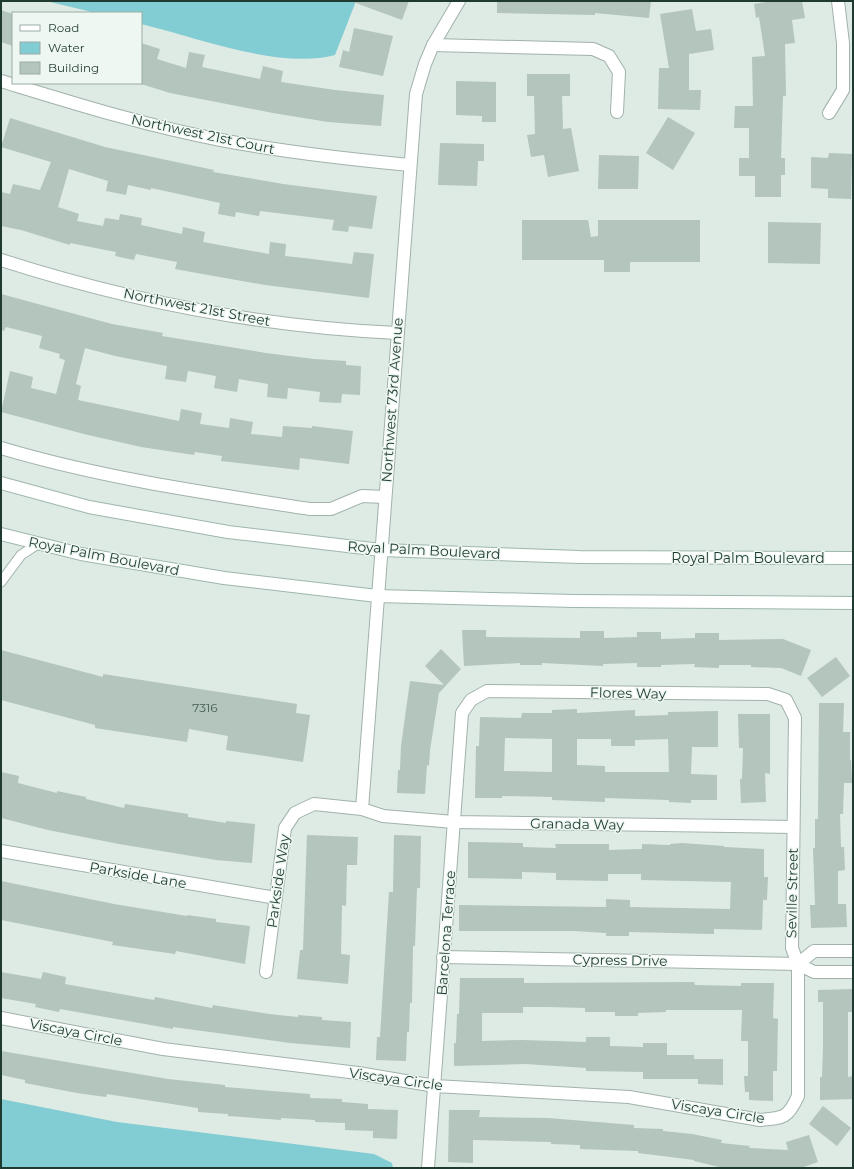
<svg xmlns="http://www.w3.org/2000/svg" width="854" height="1169" viewBox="0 0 854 1169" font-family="Montserrat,sans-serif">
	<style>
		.water { fill: #82ccd3 }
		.building { fill: #b3c5bd; fill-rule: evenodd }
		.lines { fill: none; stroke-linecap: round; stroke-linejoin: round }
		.lane-casing { stroke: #a1b2ab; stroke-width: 11 }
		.street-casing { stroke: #a1b2ab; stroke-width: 14 }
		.secondary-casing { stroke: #9db7ab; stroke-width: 14 }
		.lane { stroke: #fff; stroke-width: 9 }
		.street { stroke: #fff; stroke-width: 12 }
		.secondary { stroke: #fff; stroke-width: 12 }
		.labels { text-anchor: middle; stroke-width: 3; stroke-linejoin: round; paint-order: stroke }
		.number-label { font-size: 12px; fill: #445e54 }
		.street-label { font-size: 14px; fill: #1f3b31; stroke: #eef7f2 }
	</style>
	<rect width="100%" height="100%" fill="#deeae4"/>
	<g class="water">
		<path d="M46 1H356L335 55C279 70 196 37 141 24V13H96Z"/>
		<polygon points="1,1099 117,1122 374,1154 392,1163 393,1168 1,1168"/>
	</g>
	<g class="building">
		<polygon points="353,1 409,1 402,20 353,2"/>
		<polygon points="497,1 651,1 649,18 595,13 595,15 497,13"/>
		<polygon points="772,1 802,1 805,18 792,20 795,43 785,44 786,96 783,96 781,158 785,158 785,175 781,175 781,197 755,197 755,176 739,176 739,158 749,158 749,128 734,128 735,106 753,106 752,57 765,56 759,17 756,18 754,4"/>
		<polygon points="692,9 696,31 711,29 714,50 689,54 689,90 701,90 700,110 658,109 659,68 669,68 660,14"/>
		<polygon points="1,10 13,14 13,46 1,42"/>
		<polygon points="354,28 393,36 383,76 339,67 343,50 349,52"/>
		<polygon points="141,43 160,49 157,59 186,68 189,52 205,55 202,67 260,79 263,66 283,71 281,82 335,90 384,95 381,126 328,122 273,113 170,93 141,84"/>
		<polygon points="527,74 570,74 570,96 562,96 563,129 571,128 579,171 548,177 544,155 531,157 527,135 535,134 534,96 527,96"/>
		<polygon points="456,81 496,82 496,122 482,122 482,116 456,115"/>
		<polygon points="668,117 695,133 673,170 646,153"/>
		<polygon points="10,118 105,147 214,170 213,172 283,184 377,196 372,229 349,226 348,232 332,230 334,220 260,211 259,216 236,212 235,217 218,214 220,203 151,188 151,190 128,185 126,195 106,191 108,181 69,169 58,207 79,214 77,221 103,226 105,218 119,220 120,214 142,218 141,225 182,234 183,227 205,232 203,242 269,254 270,242 286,244 285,256 312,259 352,264 354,252 374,254 369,298 265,285 197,273 175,269 177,262 136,254 134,260 115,256 116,252 70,243 70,245 21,230 1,226 1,192 10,194 13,184 40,190 51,162 1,147"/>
		<polygon points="440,143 484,144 484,161 478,161 477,186 438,185"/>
		<polygon points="829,153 852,154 851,199 828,198 828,189 811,188 811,157 828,158"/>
		<polygon points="599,155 639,156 638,189 598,189"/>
		<polygon points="522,220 588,220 591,237 598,236 598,220 700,220 700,262 630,262 630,272 604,272 604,260 522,260"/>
		<polygon points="768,222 821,223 820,264 768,263"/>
		<polygon points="1,294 112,324 163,333 162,336 266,353 314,359 346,361 346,365 361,366 360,395 342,394 341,403 319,402 320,392 288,388 287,399 267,397 268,384 239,379 237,392 214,388 216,376 188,371 186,382 165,379 167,366 115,356 85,348 76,384 81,386 78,400 179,421 181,409 202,413 200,424 229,428 230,418 253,422 251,434 282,437 283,426 312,428 312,426 353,431 349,464 300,458 299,470 221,461 222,456 195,452 194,455 141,447 84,434 1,412 10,371 33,377 31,388 56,394 65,360 59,358 60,354 39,348 42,336 6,327 4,331 1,330"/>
		<polygon points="462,630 486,630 486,637 580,638 580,631 604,631 604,638 637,637 637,632 661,632 661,639 695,638 695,633 719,633 719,640 783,639 811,650 801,676 781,668 751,667 751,665 719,665 719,668 694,667 695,664 661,665 661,667 637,667 637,663 603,664 603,666 542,663 542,665 520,665 520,663 464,666"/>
		<polygon points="441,649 461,669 439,693 430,750 429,766 427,765 425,794 397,793 398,770 400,770 401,746 410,681 444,685 425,666"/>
		<polygon points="1,650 103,677 103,674 297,704 296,713 310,715 303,762 226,750 228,736 189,729 187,742 95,728 95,725 1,700"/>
		<polygon points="836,657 850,676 822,697 807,678"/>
		<polygon points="819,703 844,703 843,732 850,732 850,760 851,760 852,783 844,783 843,814 840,814 841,847 844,847 845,870 838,871 838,904 846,904 847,927 811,928 810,905 815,905 813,848 815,848 815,819 818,819"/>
		<path d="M577 709V713L635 710V716L668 715V712L718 711V747H692L691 774 717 775V800H691V803L669 802V800L605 798V802L552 800V797L502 796V798H475L476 746H479L480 717 521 718 522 713H552V710ZM505 738 552 739V772L504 771ZM577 739H611V746H635V740L668 739 669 772H605V766L577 765Z"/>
		<polygon points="738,714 770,714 770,774 765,773 766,802 741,803 740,779 742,779 743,748 739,748"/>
		<polygon points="1,772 19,776 18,783 57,793 57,791 86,797 86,799 124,808 125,804 188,814 188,817 226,823 226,821 255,824 252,863 216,860 119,844 48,830 1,818"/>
		<polygon points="307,835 358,837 357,865 347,865 346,906 342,905 341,954 350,955 348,984 297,979 300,950 303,950"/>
		<polygon points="394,835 421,836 420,888 417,888 415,946 413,946 412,1003 410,1003 409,1032 407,1032 406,1061 376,1060 377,1037 380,1037 389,892 393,892"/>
		<polygon points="468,842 523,843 523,847 556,848 555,844 609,844 609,850 642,849 642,844 670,845 670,844 682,843 724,846 724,847 764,849 764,877 768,877 767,900 763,900 762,930 714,929 714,934 629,932 629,936 606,936 606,933 574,931 459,931 459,905 606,907 606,899 630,900 630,907 730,909 731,882 641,880 641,874 608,874 608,881 556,880 556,873 522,872 522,879 468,878"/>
		<polygon points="1,881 114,904 187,916 187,915 216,919 216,922 250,926 245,964 176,951 175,954 112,945 113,942 1,920"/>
		<polygon points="1,972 41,979 43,972 66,977 65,984 154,1000 155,997 212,1008 213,1005 269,1014 298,1017 298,1015 322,1017 322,1020 351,1022 350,1048 290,1043 173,1027 173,1029 60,1009 59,1012 35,1007 36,1004 1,998"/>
		<polygon points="460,978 524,978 524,983 694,982 695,985 741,986 741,983 774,983 773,1018 778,1019 777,1071 773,1071 773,1101 749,1100 749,1092 745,1092 744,1076 748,1076 748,1041 741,1041 742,1010 666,1010 666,1012 638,1013 638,1016 615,1016 615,1012 585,1012 585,1008 549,1007 523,1007 523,1013 482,1013 482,1041 522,1040 586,1042 586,1037 610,1037 610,1046 643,1047 643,1043 667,1043 667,1055 694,1055 694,1059 723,1059 723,1085 698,1084 698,1079 643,1079 643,1072 586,1071 586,1068 526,1064 454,1066 454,1043 456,1043 457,1014 459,1014"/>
		<polygon points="853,989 853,1012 848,1012 848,1077 853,1076 853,1099 820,1100 820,1077 822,1077 823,1047 823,1002 818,1002 818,990"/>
		<polygon points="1,1051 168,1079 225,1085 225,1087 310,1094 310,1098 342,1099 342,1102 368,1104 368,1109 398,1110 397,1139 373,1138 373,1131 345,1130 345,1123 315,1122 315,1120 281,1118 281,1120 228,1116 228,1114 198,1112 198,1108 107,1094 106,1097 77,1093 25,1083 25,1080 1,1075"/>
		<polygon points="823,1106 851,1128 837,1146 809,1124"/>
		<polygon points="449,1110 480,1110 479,1117 548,1118 634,1125 634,1128 663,1129 663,1131 692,1134 722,1140 721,1143 750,1146 749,1148 788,1150 786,1142 809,1135 818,1162 801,1168 723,1168 694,1161 694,1160 638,1153 638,1151 580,1149 580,1145 551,1144 551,1142 473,1140 473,1163 448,1162"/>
	</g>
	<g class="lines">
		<defs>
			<polyline id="lane" points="1,582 21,555 38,544"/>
			<g id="street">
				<polyline points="433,45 593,49 609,56 619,72 617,112"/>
				<path d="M1 81C73 103 146 126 221 140 283 152 347 159 410 165"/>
				<polyline points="829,113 843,90 843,43 838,1"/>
				<path d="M1 260C129 301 263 327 397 333"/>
				<path d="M1 448C102 478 206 493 310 509H331L362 496 385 497"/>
				<polyline points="362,809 416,94 425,64 433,45 459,1"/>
				<polyline points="1,851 276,898"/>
				<polyline points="443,957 798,964 814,972 853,972"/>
				<polyline points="798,964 814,951 853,951"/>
				<polyline points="266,972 285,828 295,813 314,804 362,809 383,816 454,822 793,827"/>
				<path d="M1 1018 163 1049 358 1073 435 1086 629 1097 760 1120C784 1118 788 1118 798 1096V964L792 948 795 718 786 700 768 694 487 691 471 700 462 713 428 1168"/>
			</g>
			<g id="secondary">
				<polyline points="1,483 89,507 228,532 381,550 579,557 853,558"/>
				<polyline points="1,534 81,554 224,578 377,596 573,601 853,603"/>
			</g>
		</defs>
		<use href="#lane" class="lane-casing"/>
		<use href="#street" class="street-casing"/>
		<use href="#secondary" class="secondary-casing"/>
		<use href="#lane" class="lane"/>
		<use href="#street" class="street"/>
		<use href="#secondary" class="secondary"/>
	</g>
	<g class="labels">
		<g class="number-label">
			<text x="205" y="712">7316</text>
		</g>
		<g class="street-label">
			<text transform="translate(203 134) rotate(12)" y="5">Northwest 21st Court</text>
			<text transform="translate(197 307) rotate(11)" y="5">Northwest 21st Street</text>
			<text transform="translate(392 400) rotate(-86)" y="5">Northwest 73rd Avenue</text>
			<text transform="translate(424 550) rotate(3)" y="5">Royal Palm Boulevard</text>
			<text transform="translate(104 556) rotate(11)" y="5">Royal Palm Boulevard</text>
			<text x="748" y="563">Royal Palm Boulevard</text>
			<text transform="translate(628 693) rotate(1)" y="5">Flores Way</text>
			<text transform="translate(577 824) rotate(1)" y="5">Granada Way</text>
			<text transform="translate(138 875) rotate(10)" y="5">Parkside Lane</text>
			<text transform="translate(278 881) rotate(-82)" y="5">Parkside Way</text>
			<text transform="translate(792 893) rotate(-89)" y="5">Seville Street</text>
			<text transform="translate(446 933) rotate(-86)" y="5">Barcelona Terrace</text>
			<text transform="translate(620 960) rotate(1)" y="5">Cypress Drive</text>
			<text transform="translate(76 1032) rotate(11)" y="5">Viscaya Circle</text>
			<text transform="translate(396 1079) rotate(8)" y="5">Viscaya Circle</text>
			<text transform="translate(718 1111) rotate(9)" y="5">Viscaya Circle</text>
		</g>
	</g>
	<rect width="854" height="1169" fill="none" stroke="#1f3b31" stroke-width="4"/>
	<rect x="12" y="12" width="130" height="72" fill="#eef7f2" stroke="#9baca5"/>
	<rect x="20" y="25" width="20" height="6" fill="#ffffff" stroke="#9baca5"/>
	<text x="48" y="32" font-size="12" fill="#1f3b31">Road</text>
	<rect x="20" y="42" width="20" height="12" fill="#82ccd3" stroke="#9baca5"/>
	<text x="48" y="52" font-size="12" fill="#1f3b31">Water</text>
	<rect x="20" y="62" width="20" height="12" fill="#b3c5bd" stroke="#9baca5"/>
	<text x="48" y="72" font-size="12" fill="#1f3b31">Building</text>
</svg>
